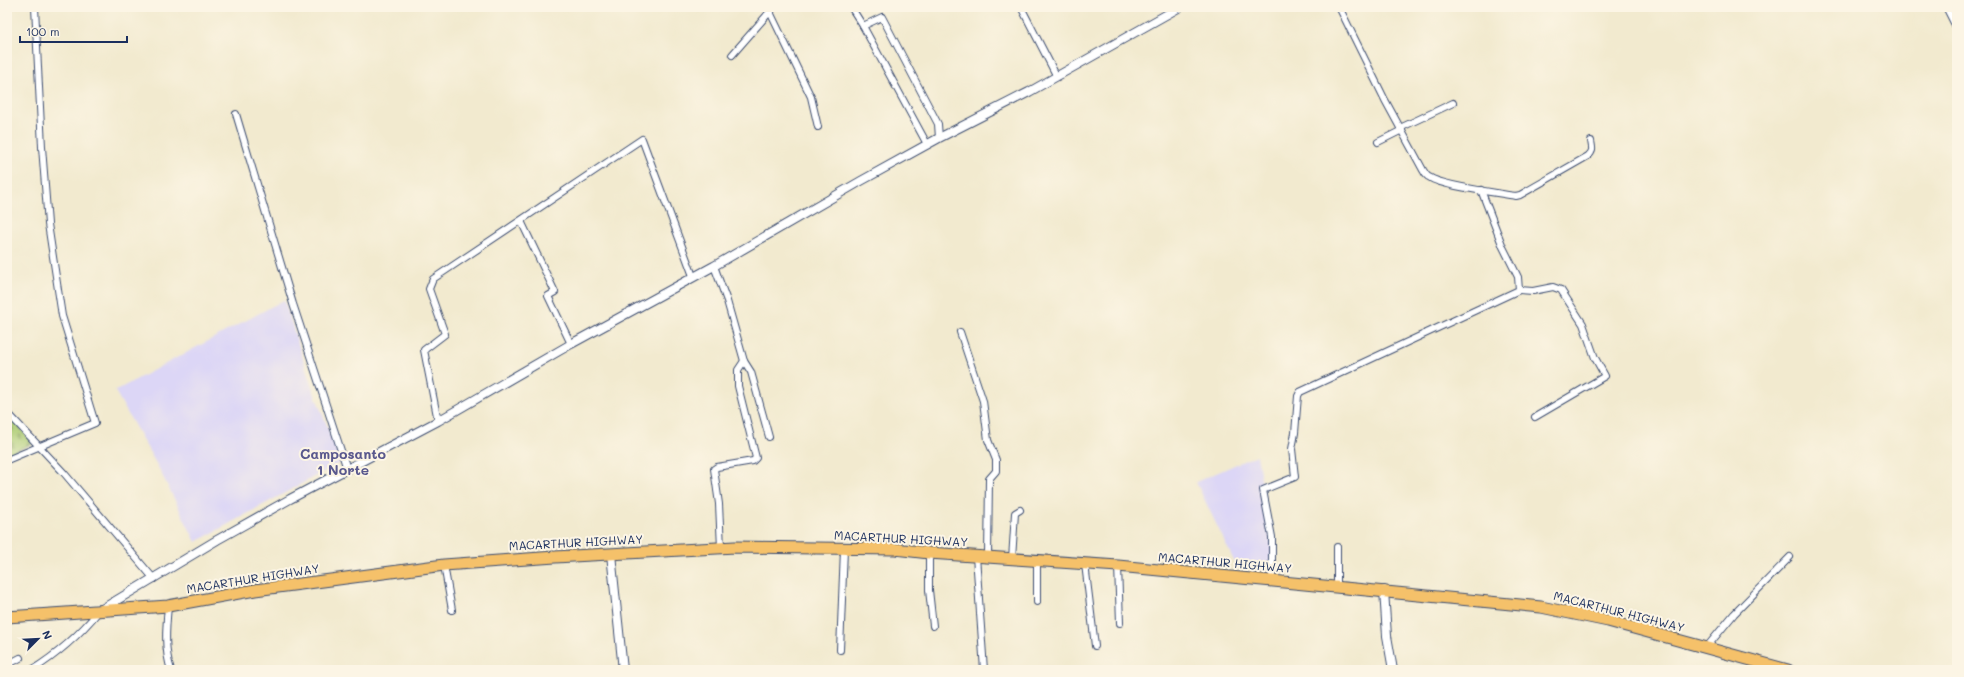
<svg xmlns="http://www.w3.org/2000/svg" width="1964" height="677" viewBox="0 0 1964 677" font-family="Mali,sans-serif">
	<style>
		.built { fill: #dcd6f6 }
		.cemetery { fill: url(#cemetery-stones); stroke: #647e6a }
		.lines { fill: none; stroke-linecap: round; stroke-linejoin: round }
		.minor-casing { stroke: #3b4b6f; stroke-width: 8 }
		.tertiary-casing { stroke: #3b4b6f; stroke-width: 10 }
		.trunk-casing { stroke: #3b4b6f; stroke-width: 13 }
		.minor { stroke: #fff; stroke-width: 6 }
		.tertiary { stroke: #fff; stroke-width: 8 }
		.trunk { stroke: #f5c16b; stroke-width: 11 }
		.labels { text-anchor: middle; stroke-width: 4; stroke-linejoin: round; paint-order: stroke }
		.street-label { font-size: 12px; fill: #1b2f5e; stroke: #fcf5e5 }
		.quarter-label { font-size: 14px; font-weight: bold; fill: #59588d; stroke: #fcf5e5 }
	</style>
	<defs>
		<pattern id="cemetery-stones" width="16" height="16" patternUnits="userSpaceOnUse"><rect width="16" height="16" fill="#adcd75"/><path d="M2 7V4a2 2 0 0 1 4 0v3zM10 15v-3a2 2 0 0 1 4 0v3z" fill="#94b068"/></pattern>
	</defs>
	<rect width="100%" height="100%" fill="#fcf5e5"/>
	<filter id="ink" filterUnits="userSpaceOnUse"><feTurbulence type="fractalNoise" baseFrequency=".025" numOctaves="2"/><feDisplacementMap in="SourceGraphic" scale="8" xChannelSelector="R" yChannelSelector="G"/><feConvolveMatrix kernelMatrix="1 2 1 2 8 2 1 2 1" color-interpolation-filters="sRGB"/></filter>
	<filter id="wash" filterUnits="userSpaceOnUse"><feTurbulence type="fractalNoise" baseFrequency=".012" numOctaves="4" result="noise"/><feDisplacementMap in="SourceGraphic" scale="16" xChannelSelector="R" yChannelSelector="G"/><feGaussianBlur stdDeviation="0.9" result="paint"/><feColorMatrix in="noise" values="0 0 0 0 0 0 0 0 0 0 0 0 0 0 0 0 0 1.4 0 .05"/><feComposite in="paint" operator="in"/></filter>
	<g filter="url(#wash)">
		<rect width="100%" height="100%" fill="#f2eacf"/>
		<g class="built">
			<polygon points="284,300 312,387 341,462 196,542 158,467 115,391"/>
			<polygon points="1257,455 1273,550 1270,567 1235,563 1196,482"/>
		</g>
		<polygon class="cemetery" points="7,413 33,443 7,455"/>
	</g>
	<g filter="url(#ink)">
		<g class="lines">
			<defs>
				<g id="minor">
					<polyline points="851,7 863,26 927,144"/>
					<polyline points="1021,7 1056,75"/>
					<path d="M1339 7 1385 100 1423 170C1425 173 1426 176 1429 177 1441 186 1498 193 1516 196L1520 195 1588 156C1594 151 1592 148 1591 141"/>
					<polyline points="1946,7 1957,29"/>
					<polyline points="770,12 811,97 818,127"/>
					<polyline points="863,26 882,17 938,124 939,138"/>
					<polyline points="732,55 774,7"/>
					<polyline points="236,114 293,304 347,469"/>
					<polyline points="1400,128 1453,103"/>
					<polyline points="1378,142 1402,130"/>
					<polyline points="521,221 555,292 548,296 571,344"/>
					<polyline points="714,266 727,301 744,361 751,372 769,437"/>
					<polyline points="1519,290 1533,291 1553,287 1561,290 1583,324 1595,358 1605,376 1535,417"/>
					<polyline points="960,332 983,401 988,440 996,460 996,471 989,479 988,557"/>
					<polyline points="7,412 64,473 154,579"/>
					<polyline points="438,421 424,350 445,334 429,289 433,279 642,139 693,276"/>
					<polyline points="7,460 95,423 62,316 48,224 42,147 35,7"/>
					<polyline points="1337,547 1337,586"/>
					<polyline points="721,548 719,504 714,469 717,467 753,461 756,458 738,386 738,370 744,361"/>
					<polyline points="929,553 929,590 933,626"/>
					<polyline points="976,556 984,670"/>
					<polyline points="1012,559 1015,513 1020,510"/>
					<polyline points="1037,560 1037,602"/>
					<polyline points="1085,564 1095,646"/>
					<polyline points="444,565 452,610"/>
					<polyline points="1118,566 1120,623"/>
					<polyline points="1272,580 1272,537 1263,490 1295,477 1292,449 1295,433 1298,396 1300,392 1519,290 1518,277 1503,247 1481,190"/>
					<path d="M168 606C166 628 164 649 171 670"/>
					<polyline points="1706,648 1734,614 1790,557"/>
					<polyline points="840,650 844,549"/>
					<polyline points="7,665 20,658"/>
					<path d="M32 670C58 654 80 634 99 611"/>
				</g>
				<g id="tertiary">
					<polyline points="611,554 623,670"/>
					<polyline points="1384,590 1387,636 1393,670"/>
					<polyline points="102,609 217,540 290,499 438,421 571,344 714,266 861,181 939,138 1029,92 1180,7"/>
				</g>
				<polyline id="trunk" points="7,617 168,606 255,590 444,565 555,557 735,547 895,549 929,553 1118,566 1541,607 1608,621 1788,670"/>
			</defs>
			<use href="#minor" class="minor-casing"/>
			<use href="#tertiary" class="tertiary-casing"/>
			<use href="#trunk" class="trunk-casing"/>
			<use href="#minor" class="minor"/>
			<use href="#tertiary" class="tertiary"/>
			<use href="#trunk" class="trunk"/>
		</g>
	</g>
	<g class="labels">
		<g class="street-label">
			<text transform="translate(901 539) rotate(3)" y="4">MACARTHUR HIGHWAY</text>
			<text transform="translate(576 543) rotate(-3)" y="4">MACARTHUR HIGHWAY</text>
			<text transform="translate(1225 563) rotate(5)" y="4">MACARTHUR HIGHWAY</text>
			<text transform="translate(253 579) rotate(-9)" y="4">MACARTHUR HIGHWAY</text>
			<text transform="translate(1619 612) rotate(14)" y="4">MACARTHUR HIGHWAY</text>
		</g>
		<g class="quarter-label">
			<text x="343" y="459">Camposanto<tspan x="343" dy="16">1 Norte</tspan></text>
		</g>
	</g>
	<rect width="1964" height="677" fill="none" stroke="#fcf5e5" stroke-width="24"/>
	<g transform="translate(38 639) rotate(66)" stroke="#fcf5e5" stroke-width="3" paint-order="stroke">
	<path d="M0-3L7 15L0 10L-7 15Z" fill="#1b2f5e"/>
	<text y="-6" font-size="11" font-weight="bold" text-anchor="middle" fill="#1b2f5e">N</text>
	</g>
	<path d="M20 36v6h107v-6" fill="none" stroke="#1b2f5e" stroke-width="2"/>
	<text x="26" y="36" font-size="12" fill="#1b2f5e" stroke="#fcf5e5" stroke-width="3" paint-order="stroke">100 m</text>
</svg>
